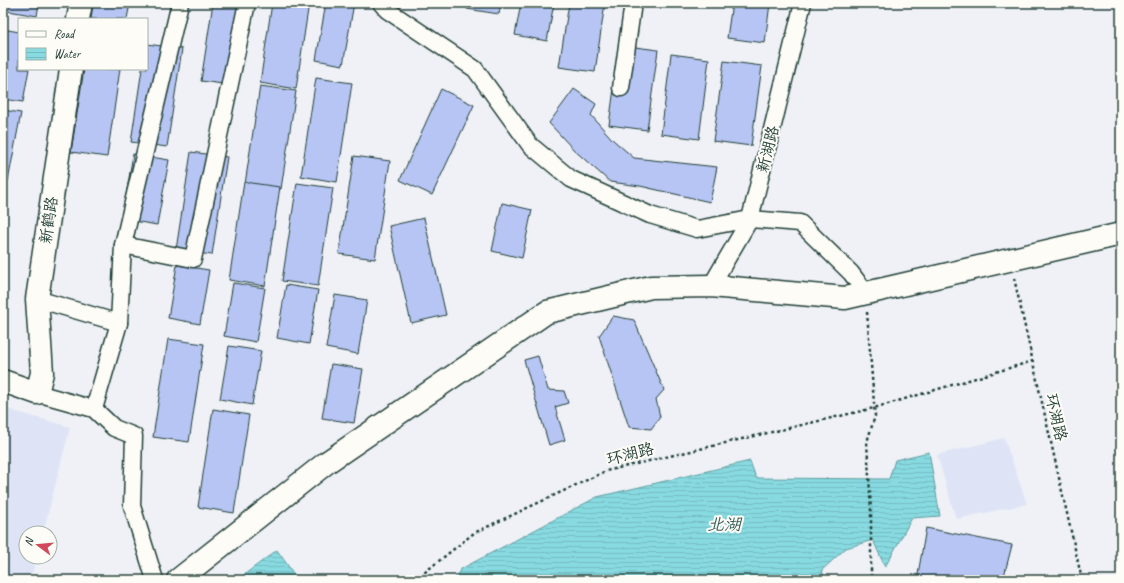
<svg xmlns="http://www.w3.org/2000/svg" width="1124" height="583" viewBox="0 0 1124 583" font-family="Caveat,'LXGW WenKai TC',sans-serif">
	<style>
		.built { fill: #dee4f6 }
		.water { fill: url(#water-rules); stroke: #5e9b9c }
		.building { fill: #b7c5f5; stroke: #1f3d34 }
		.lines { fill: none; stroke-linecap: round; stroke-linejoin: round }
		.street-casing { stroke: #1f3d34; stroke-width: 19 }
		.secondary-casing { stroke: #1f3d34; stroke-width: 25 }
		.path { stroke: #1f3d34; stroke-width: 2.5; stroke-dasharray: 3 3; stroke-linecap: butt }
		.street { stroke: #fdfcf7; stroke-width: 16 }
		.secondary { stroke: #fdfcf7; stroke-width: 22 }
		.labels { text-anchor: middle; stroke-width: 4; stroke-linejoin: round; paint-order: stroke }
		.street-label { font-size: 16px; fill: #1f3d34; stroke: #fdfcf7 }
		.water-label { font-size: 17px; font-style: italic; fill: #345c57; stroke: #fdfcf7 }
	</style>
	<defs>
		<pattern id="water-rules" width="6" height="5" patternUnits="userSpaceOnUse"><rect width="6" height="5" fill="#88dae1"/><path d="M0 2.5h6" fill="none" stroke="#75bcc2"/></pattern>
	</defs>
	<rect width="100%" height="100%" fill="#eff1f7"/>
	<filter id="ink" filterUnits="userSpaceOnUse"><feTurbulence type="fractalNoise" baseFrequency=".025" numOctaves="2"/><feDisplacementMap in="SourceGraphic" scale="8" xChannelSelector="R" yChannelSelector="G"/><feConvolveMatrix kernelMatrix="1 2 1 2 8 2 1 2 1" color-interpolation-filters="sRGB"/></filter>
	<g filter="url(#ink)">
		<g class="built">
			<polygon points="3,408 70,427 43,533 26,533 26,557 37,557 30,580 3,580"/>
			<polygon points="1004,438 1027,504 956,519 937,455"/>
		</g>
		<g class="water">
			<polygon points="929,452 940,516 912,518 885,567 873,540 846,548 822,570 825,580 453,580 461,569 597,497 750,461 756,478 889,479 895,460"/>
			<polygon points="277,550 298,580 237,580"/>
		</g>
		<g class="building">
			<polygon points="4,3 39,3 37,16 3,10"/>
			<polygon points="93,3 130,3 127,19 91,19"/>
			<polygon points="213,3 250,3 237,86 201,81"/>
			<polygon points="272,3 309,3 296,89 260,83"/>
			<polygon points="326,3 354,3 343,65 316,60"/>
			<polygon points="468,3 501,3 499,14 467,9"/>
			<polygon points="521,3 554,3 547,41 515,35"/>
			<polygon points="569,3 605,3 595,72 559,67"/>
			<polygon points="732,3 770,3 765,43 727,38"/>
			<polygon points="3,29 19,32 19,69 29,69 23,102 3,99"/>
			<polygon points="147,44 182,49 167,147 131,142 142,69 147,69"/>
			<polygon points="620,45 658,50 647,130 609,125"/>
			<polygon points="671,54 709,59 699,139 661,134"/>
			<polygon points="724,61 762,66 751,146 713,141"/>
			<polygon points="84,69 120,69 107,157 71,152"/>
			<polygon points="316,78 352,83 337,182 301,176"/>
			<polygon points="260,86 296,91 281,189 245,184"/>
			<polygon points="441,89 474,105 432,195 400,180"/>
			<polygon points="574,89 596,104 591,115 612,139 634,158 717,167 710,202 640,186 610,182 574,150 549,123"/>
			<polygon points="3,110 21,113 8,181 3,180"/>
			<polygon points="191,152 227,157 212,255 176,250"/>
			<polygon points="133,154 169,160 157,225 122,219"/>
			<polygon points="354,156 390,161 375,259 339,254"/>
			<polygon points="244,182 280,187 265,286 229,280"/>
			<polygon points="297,183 333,188 318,286 282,281"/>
			<polygon points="3,191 5,191 3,204"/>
			<polygon points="502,203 532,210 522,258 492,251"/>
			<polygon points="424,218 446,315 411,323 389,226"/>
			<polygon points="177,265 209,270 200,324 168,318"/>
			<polygon points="233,283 265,288 256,342 224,336"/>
			<polygon points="286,285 318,290 309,344 277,338"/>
			<polygon points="335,295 367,300 358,354 326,348"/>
			<polygon points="613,316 634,320 664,390 656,399 660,417 651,429 629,427 599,336"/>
			<polygon points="168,339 204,344 189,442 153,437"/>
			<polygon points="229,346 261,351 252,405 220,399"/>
			<polygon points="538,356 548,390 564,391 568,403 555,407 565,440 549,445 524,360"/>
			<polygon points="331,364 363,369 354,423 322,418"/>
			<polygon points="213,409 249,415 234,513 198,507"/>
			<polygon points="926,528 1012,545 1003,580 917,580"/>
		</g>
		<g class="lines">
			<defs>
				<g id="street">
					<polyline points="381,3 387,10 475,69 530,145 571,179 650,215 697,229 750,219 800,223 851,273 866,293"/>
					<polyline points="621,88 633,3"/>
					<polyline points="123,245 193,259 247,3"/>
					<polyline points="711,286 750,219 803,3"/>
					<polyline points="37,299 119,323"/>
					<polyline points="37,393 94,409 114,428 134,436 132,506 155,580"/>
					<polyline points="94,409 119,323 123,245 180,3"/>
				</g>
				<g id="secondary">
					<polyline points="78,19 81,3"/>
					<polyline points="3,381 37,393 42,373 37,299 71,69"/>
					<polyline points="178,580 326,463 547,312 651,287 711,286 845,298 1121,234"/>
				</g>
			</defs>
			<use href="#street" class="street-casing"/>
			<use href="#secondary" class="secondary-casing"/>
			<g class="path">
				<polyline points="1014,278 1082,580"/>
				<polyline points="867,312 875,416 867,442 871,511 871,580"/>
				<polyline points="415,580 474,533 606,471 874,408 1033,361"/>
			</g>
			<use href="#street" class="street"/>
			<use href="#secondary" class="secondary"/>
		</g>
	</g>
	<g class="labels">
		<g class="street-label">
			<text transform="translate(767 149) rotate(-76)" y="6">新湖路</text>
			<text transform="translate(48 220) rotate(-82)" y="6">新鹤路</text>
			<text transform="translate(1057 417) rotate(77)" y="6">环湖路</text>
			<text transform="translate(630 453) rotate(-14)" y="6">环湖路</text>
		</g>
		<g class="water-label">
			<text x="724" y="530">北湖</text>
		</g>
	</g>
	<rect width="1124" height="583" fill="none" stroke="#fdfcf7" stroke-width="16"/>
	<rect x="8" y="8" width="1108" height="567" fill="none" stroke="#1f3d34" stroke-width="1.5" filter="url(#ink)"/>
	<rect x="18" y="18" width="130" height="52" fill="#fdfcf7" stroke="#a4b0a9"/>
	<rect x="26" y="31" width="20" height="6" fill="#fdfcf7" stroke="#a4b0a9"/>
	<text x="54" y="38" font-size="12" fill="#1f3d34">Road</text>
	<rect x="26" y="48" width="20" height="12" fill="url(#water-rules)" stroke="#a4b0a9"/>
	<text x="54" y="58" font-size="12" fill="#1f3d34">Water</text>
	<g transform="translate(38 545) rotate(286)"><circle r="19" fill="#fdfcf7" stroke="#a4b0a9"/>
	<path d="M0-3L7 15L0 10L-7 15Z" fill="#d1495b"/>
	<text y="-6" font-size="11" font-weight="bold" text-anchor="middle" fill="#1f3d34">N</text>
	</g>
</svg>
